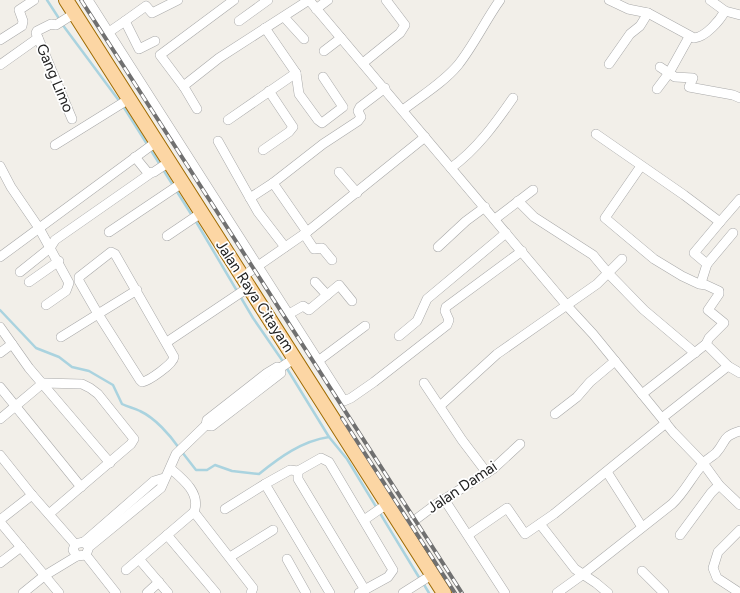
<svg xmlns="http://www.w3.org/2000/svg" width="740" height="593" viewBox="0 0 740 593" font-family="Figtree,sans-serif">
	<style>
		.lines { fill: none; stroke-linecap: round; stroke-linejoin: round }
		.stream { stroke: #aad3df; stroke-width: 2.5 }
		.street-casing { stroke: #a9a9a9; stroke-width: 10 }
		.primary-casing { stroke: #a06b00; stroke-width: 16 }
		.street { stroke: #fff; stroke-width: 9 }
		.primary { stroke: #fcd6a4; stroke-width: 14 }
		.rail-casing { stroke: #707070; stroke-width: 4 }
		.rail { stroke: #fff; stroke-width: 2.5; stroke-dasharray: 8; stroke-linecap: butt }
		.labels { text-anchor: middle; stroke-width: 3.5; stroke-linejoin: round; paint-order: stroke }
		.street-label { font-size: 15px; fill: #222; stroke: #fff }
	</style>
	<rect width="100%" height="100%" fill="#f2efe9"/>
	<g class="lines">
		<g class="stream">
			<polyline points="47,0 60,20"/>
			<polyline points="62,24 120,102"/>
			<polyline points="123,106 198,225 253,318 284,363"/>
			<path d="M0 310 36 348 59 357 72 367 89 371 113 385 122 404C128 407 134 408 140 411 155 418 170 435 179 448"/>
			<polyline points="286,367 329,437 347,459 420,579"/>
			<path d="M182 452 196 470H207L215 465 232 471 259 474C280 457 302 441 329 437"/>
			<polyline points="423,583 429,593"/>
		</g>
		<defs>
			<g id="street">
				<polyline points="88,0 344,401 351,398 374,382 447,325 449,320 445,311 446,307 522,251"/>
				<polyline points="309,0 569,308 593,334 673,432 703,463 719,485 740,505"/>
				<path d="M609 0 628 9 648 13 694 38C706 37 720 20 725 11"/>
				<polyline points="710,0 725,11 740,15"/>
				<polyline points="316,9 328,0"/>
				<polyline points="284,17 304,39"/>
				<polyline points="125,21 146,6 152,13 178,0"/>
				<polyline points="239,21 268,0"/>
				<polyline points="265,28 296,73 299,94 318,120 322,123 343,107 323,77"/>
				<polyline points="109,32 125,21 139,49 155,41"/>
				<polyline points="0,40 22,26 23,21 19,10 34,0"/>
				<polyline points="324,51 341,38"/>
				<polyline points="363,63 400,33 405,25 386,0"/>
				<polyline points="609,64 630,34 640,26 648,13"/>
				<polyline points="0,65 38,38"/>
				<polyline points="660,67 675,77 693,78 689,87 733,95 740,98"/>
				<polyline points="184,87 160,55 234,0"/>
				<polyline points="657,89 669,73 689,37"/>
				<polyline points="197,109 184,87 186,84 219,58 309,0"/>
				<path d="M403 110C421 96 443 83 458 65 474 45 485 21 500 0"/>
				<polyline points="72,119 36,33 37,31 51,24 56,25 75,13"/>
				<polyline points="228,120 296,73"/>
				<polyline points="596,134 684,195 720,222 740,199"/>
				<polyline points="218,141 250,198"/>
				<polyline points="55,145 129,99"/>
				<polyline points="263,150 289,132 293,127 269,91"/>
				<polyline points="135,157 148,173 154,172 169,162"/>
				<polyline points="0,166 11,187 39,228 69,283 66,291 46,305"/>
				<polyline points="641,166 605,218 654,259 682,276 699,284 706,285 719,291 719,294 708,310 724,323 709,338 706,344 728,366 740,373"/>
				<path d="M451 168C477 149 495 124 513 98"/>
				<polyline points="339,172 357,193"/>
				<polyline points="273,183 307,232"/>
				<polyline points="518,201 534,217 593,255 608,273 644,310 695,353"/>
				<polyline points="495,219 533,190"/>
				<polyline points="109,232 182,183"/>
				<polyline points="304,234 314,249 322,248 332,260"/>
				<polyline points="167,236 201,213"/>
				<polyline points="285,247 258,212 250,198 273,183 323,144 358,121 361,117 358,111 360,107 385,88"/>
				<polyline points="438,247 466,221 485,207"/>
				<polyline points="0,257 156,142"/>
				<polyline points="707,264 694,253 720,222"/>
				<polyline points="20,272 50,248 55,240 151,173"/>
				<polyline points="242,277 307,232 425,137"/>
				<polyline points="29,282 59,261"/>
				<polyline points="315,282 327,295"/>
				<polyline points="701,283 707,264 733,233"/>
				<polyline points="289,314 303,306 309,310 339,285 352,301"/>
				<polyline points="0,327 29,368 110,463"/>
				<polyline points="399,336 417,321 427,299 506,233"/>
				<path d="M61 337 98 314 79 281V277L111 252 115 254 174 357C173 364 149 381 142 382L140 380 98 314 137 290"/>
				<polyline points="167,342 249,287"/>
				<polyline points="0,353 12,344"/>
				<polyline points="318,361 365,326"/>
				<polyline points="424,383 462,440 487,473"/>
				<polyline points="0,387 81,487"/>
				<polyline points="642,394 706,344"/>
				<polyline points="440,406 497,354 597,284 622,259"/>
				<polyline points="555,414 577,397 590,382 615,361"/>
				<polyline points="662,418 728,366"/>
				<polyline points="0,419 43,383 82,384 90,388 98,394 134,439 131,444 49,514"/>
				<polyline points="206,425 212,426 281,373 280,368"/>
				<polyline points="0,455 32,495 75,544"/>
				<polyline points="298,471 298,479 365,590"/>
				<polyline points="607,472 642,527"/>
				<polyline points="265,484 290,470 298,471 321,458 329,462 393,570 388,577 359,593"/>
				<polyline points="444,499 505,593"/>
				<polyline points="225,509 265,484 330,593"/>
				<polyline points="194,512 253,588 251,593"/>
				<polyline points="0,520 32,495"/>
				<polyline points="364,520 387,504"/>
				<polyline points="0,522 59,593"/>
				<polyline points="540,524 575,569 596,583 608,593"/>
				<polyline points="403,529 435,505 493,469 520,444"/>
				<polyline points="167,535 216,593"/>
				<polyline points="468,535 507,508 525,534 554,514 666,423"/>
				<polyline points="680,535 711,493 719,485"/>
				<polyline points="84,542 154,481 164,478"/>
				<polyline points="89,547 84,542 75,544 73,550 77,556 86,555 89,547 161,488 176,454 206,425 207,420 267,373 277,367 280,368 295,358"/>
				<polyline points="86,555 116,593"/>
				<polyline points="230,557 273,530"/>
				<polyline points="139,559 168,593"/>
				<polyline points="287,559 306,593"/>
				<polyline points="0,563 21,547"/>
				<path d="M126 570 194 512C201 494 184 480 171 469"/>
				<polyline points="642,571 664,593"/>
				<polyline points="23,593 44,576 77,556"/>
				<polyline points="147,593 159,582"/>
				<polyline points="403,593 433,574"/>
				<path d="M557 593 582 575 672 504C684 493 691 478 702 465 705 460 712 457 716 453 727 441 721 437 740 431"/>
				<polyline points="740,593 717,578 713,568 718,552 740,530"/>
			</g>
			<polyline id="primary" points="66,0 444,593"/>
		</defs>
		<use href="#street" class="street-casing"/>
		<use href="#primary" class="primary-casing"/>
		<use href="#street" class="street"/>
		<use href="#primary" class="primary"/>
		<defs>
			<g id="rail">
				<polyline points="81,0 462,593"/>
				<polyline points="342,418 455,593"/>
			</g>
		</defs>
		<use href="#rail" class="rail-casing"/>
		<use href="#rail" class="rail"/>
	</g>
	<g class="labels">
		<g class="street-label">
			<text transform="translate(55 78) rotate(67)" y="5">Gang Limo</text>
			<text transform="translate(255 296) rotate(57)" y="5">Jalan Raya Citayam</text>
			<text transform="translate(462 487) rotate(-34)" y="5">Jalan Damai</text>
		</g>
	</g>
</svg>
